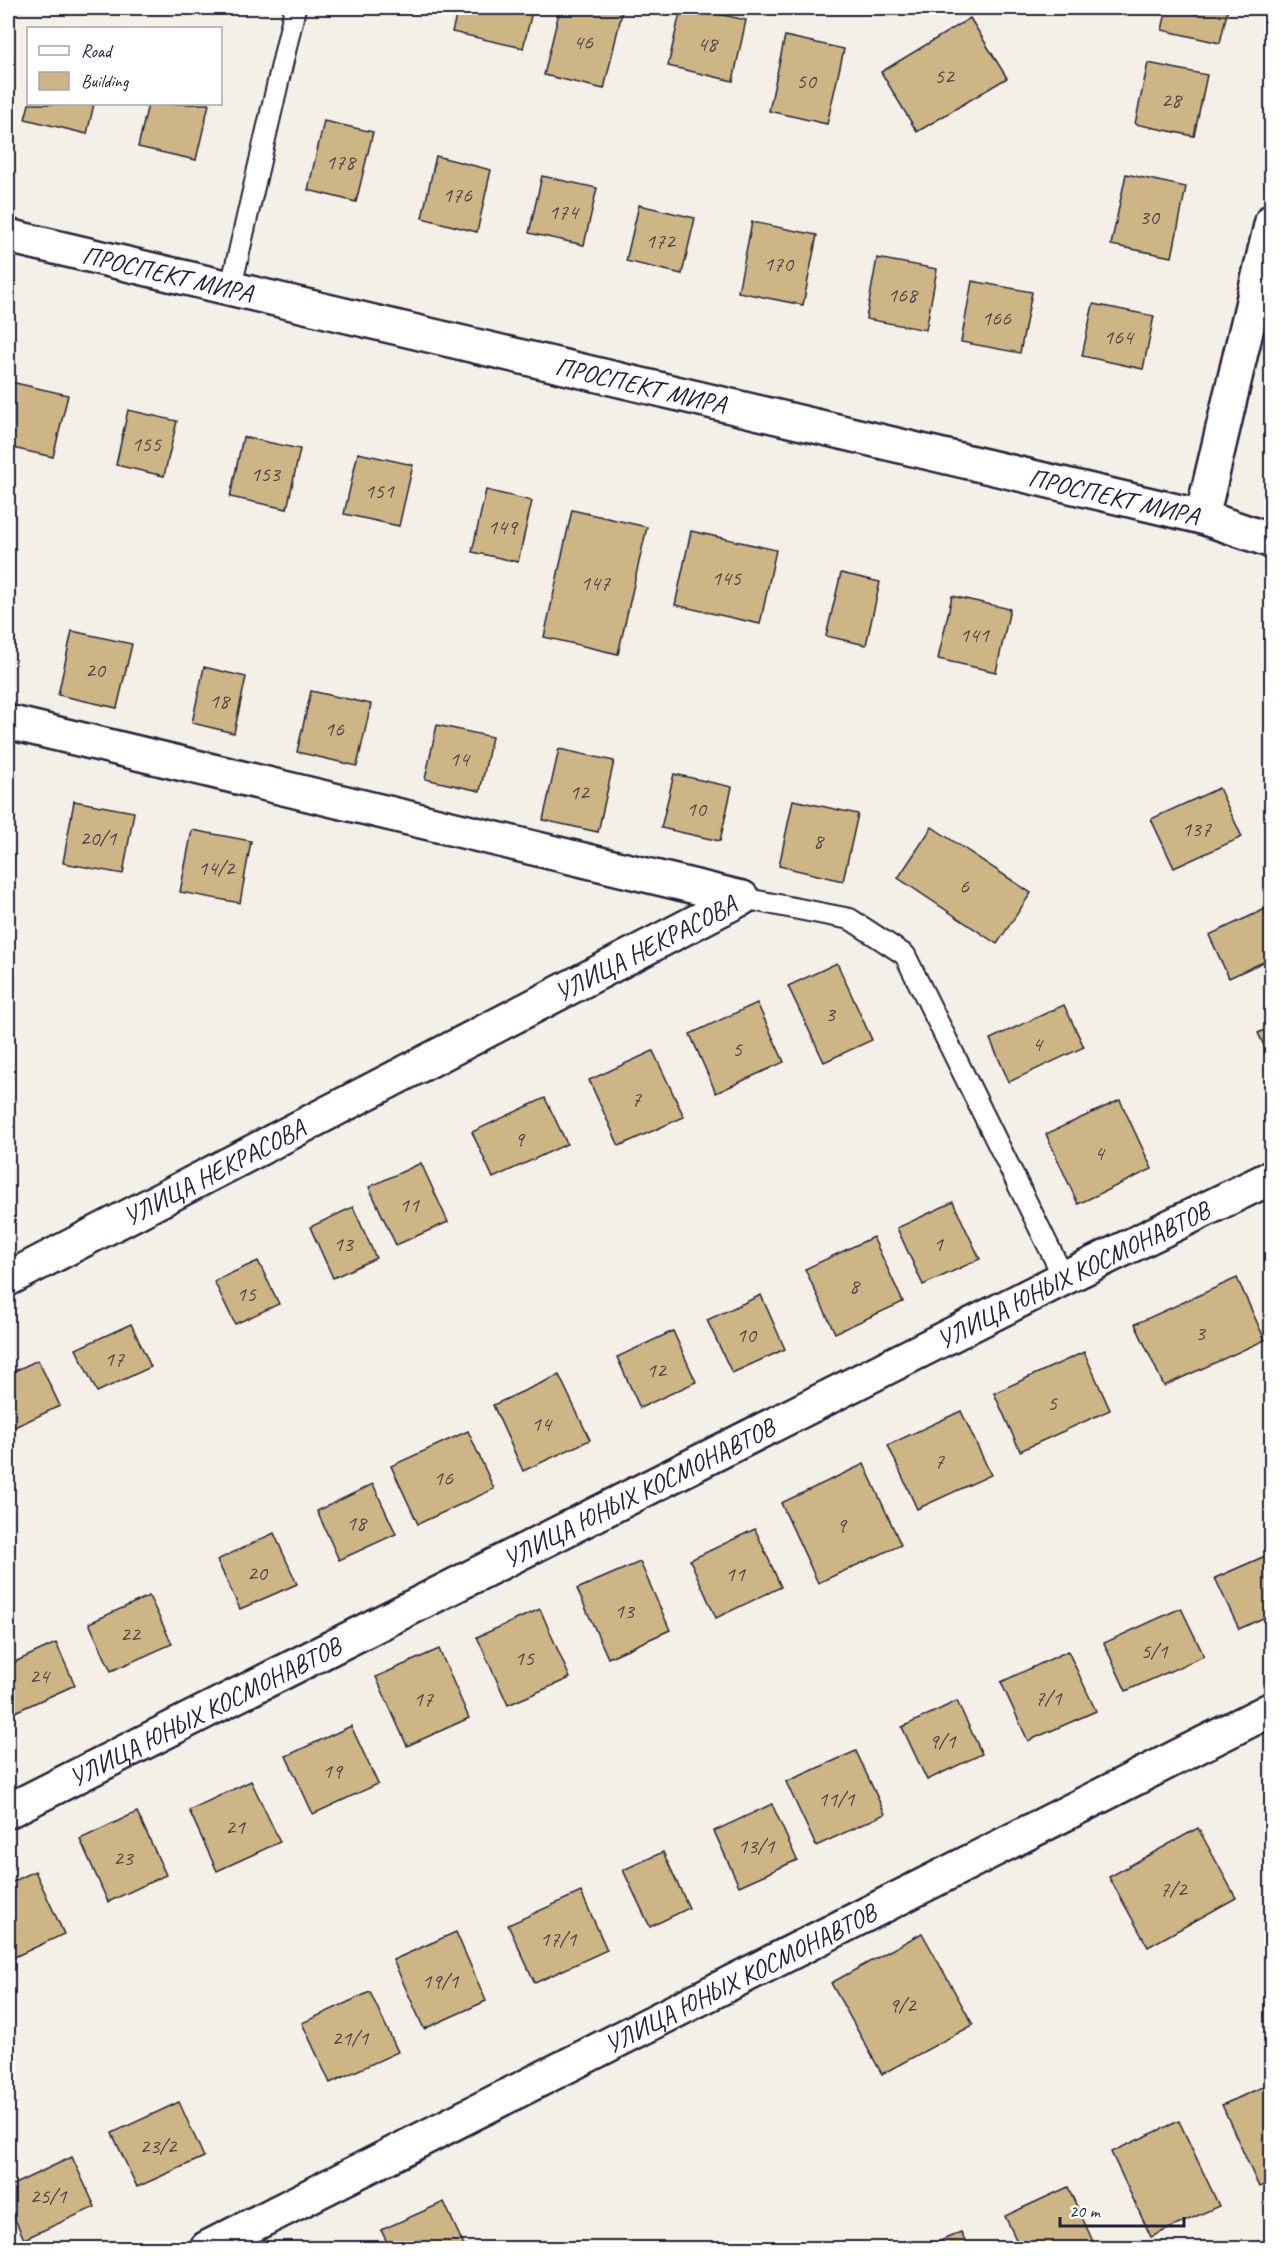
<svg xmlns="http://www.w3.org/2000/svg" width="1279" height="2256" viewBox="0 0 1279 2256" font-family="Caveat,sans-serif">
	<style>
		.building { fill: #ceb585; stroke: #22223b; stroke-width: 1.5 }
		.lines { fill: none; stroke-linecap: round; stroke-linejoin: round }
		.lane-casing { stroke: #22223b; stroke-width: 24 }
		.street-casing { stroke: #22223b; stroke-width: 38 }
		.secondary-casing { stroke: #22223b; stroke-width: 38 }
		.lane { stroke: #fff; stroke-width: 20 }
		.street { stroke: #fff; stroke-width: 33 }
		.secondary { stroke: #fff; stroke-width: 33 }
		.labels { text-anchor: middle; stroke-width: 5; stroke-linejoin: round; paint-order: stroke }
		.number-label { font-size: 22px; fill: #4d474e }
		.street-label { font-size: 26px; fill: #22223b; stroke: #fff }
	</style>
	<rect width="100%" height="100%" fill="#f5f0e7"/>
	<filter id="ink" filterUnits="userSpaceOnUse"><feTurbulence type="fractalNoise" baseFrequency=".0167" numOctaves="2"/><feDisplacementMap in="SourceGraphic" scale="12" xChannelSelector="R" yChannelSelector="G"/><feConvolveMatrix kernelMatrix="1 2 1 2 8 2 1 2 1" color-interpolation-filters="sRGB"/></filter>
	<g filter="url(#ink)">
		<g class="building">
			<polygon points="379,8 403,8 402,13"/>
			<polygon points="458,8 533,8 523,48 452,32"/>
			<polygon points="560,8 623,8 604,89 544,75"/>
			<polygon points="681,8 691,8 746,20 733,81 668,66"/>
			<polygon points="1167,8 1228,8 1220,43 1162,30"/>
			<polygon points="970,18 1007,78 917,132 881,72"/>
			<polygon points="785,36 844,49 827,124 769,111"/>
			<polygon points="1148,63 1207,75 1194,136 1135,124"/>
			<polygon points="29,104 94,104 87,134 25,119"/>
			<polygon points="148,104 209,104 196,160 138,147"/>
			<polygon points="324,121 373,132 356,202 308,190"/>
			<polygon points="436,156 491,170 477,232 422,218"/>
			<polygon points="1126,174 1186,187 1172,257 1111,245"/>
			<polygon points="542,176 597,188 584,245 529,233"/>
			<polygon points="639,205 695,218 682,274 626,261"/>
			<polygon points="752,222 817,235 803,305 738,292"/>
			<polygon points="877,258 937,269 926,330 866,319"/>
			<polygon points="972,281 1032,292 1020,353 961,342"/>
			<polygon points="1093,304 1154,316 1143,369 1082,356"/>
			<polygon points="11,382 68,395 53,457 8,447 8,399"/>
			<polygon points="128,410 177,421 164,476 116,465"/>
			<polygon points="243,437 300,449 287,509 230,497"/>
			<polygon points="358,453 413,465 399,526 344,514"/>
			<polygon points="486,490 532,501 518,562 472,552"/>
			<polygon points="572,510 647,527 618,654 544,637"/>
			<polygon points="691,531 776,550 760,624 675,605"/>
			<polygon points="841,573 880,582 866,645 826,636"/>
			<polygon points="952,596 1010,609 996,672 938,659"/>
			<polygon points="72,631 132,644 117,708 58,695"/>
			<polygon points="204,667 246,677 234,733 192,723"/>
			<polygon points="311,691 371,704 357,766 297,752"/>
			<polygon points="437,725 492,737 480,791 425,779"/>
			<polygon points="559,749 614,761 598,832 543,820"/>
			<polygon points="674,774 732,787 720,841 661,828"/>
			<polygon points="1219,788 1242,837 1174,868 1151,819"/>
			<polygon points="793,800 858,814 843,881 779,866"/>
			<polygon points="74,801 134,812 123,874 63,863"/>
			<polygon points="932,827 1031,893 997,944 898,878"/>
			<polygon points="192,830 251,841 240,903 180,892"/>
			<polygon points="1272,906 1272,958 1229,978 1209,935"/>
			<polygon points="837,963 872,1040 824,1062 788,986"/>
			<polygon points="757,1003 784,1062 716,1093 690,1034"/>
			<polygon points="1064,1005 1084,1047 1009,1082 990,1039"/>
			<polygon points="1272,1027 1272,1063 1258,1033"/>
			<polygon points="653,1051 684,1117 619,1146 589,1080"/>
			<polygon points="545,1098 567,1144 493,1178 472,1132"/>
			<polygon points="1120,1100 1152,1169 1078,1204 1046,1134"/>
			<polygon points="421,1163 448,1222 396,1245 369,1187"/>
			<polygon points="953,1202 980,1259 923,1285 897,1228"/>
			<polygon points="353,1207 376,1258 333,1278 310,1227"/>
			<polygon points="873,1237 903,1302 835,1333 805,1269"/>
			<polygon points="258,1261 279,1304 235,1324 214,1281"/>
			<polygon points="1237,1278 1265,1340 1164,1386 1135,1324"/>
			<polygon points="761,1295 785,1349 732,1373 707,1320"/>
			<polygon points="131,1324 151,1367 97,1392 76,1349"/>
			<polygon points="673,1331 696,1382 640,1408 617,1357"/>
			<polygon points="1084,1352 1110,1410 1020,1451 994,1393"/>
			<polygon points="38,1360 60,1406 8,1430 8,1374"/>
			<polygon points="559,1375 590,1440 523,1471 493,1405"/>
			<polygon points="961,1411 991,1475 917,1509 888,1445"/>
			<polygon points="468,1431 494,1489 418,1524 391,1466"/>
			<polygon points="864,1464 901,1545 818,1583 781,1503"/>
			<polygon points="373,1484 396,1534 339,1560 317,1511"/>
			<polygon points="755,1529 781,1587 716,1618 690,1560"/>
			<polygon points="274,1533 297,1584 240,1609 217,1560"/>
			<polygon points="1272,1553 1272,1614 1239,1629 1215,1578"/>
			<polygon points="640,1562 670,1630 608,1658 577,1589"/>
			<polygon points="149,1596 172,1644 111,1671 89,1623"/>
			<polygon points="1181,1608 1204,1656 1126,1691 1104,1643"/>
			<polygon points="540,1609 570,1678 508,1705 477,1637"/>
			<polygon points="56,1643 75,1685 8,1715 8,1665"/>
			<polygon points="439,1649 469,1718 407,1746 376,1677"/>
			<polygon points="1068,1651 1096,1711 1028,1741 1001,1682"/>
			<polygon points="957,1701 982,1754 927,1780 902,1727"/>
			<polygon points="351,1726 378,1784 313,1814 286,1756"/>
			<polygon points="856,1751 885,1814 816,1846 786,1782"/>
			<polygon points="251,1781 280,1842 217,1871 189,1810"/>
			<polygon points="772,1804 797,1860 739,1886 714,1831"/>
			<polygon points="137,1812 166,1875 108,1902 80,1839"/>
			<polygon points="1198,1828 1236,1898 1148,1947 1109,1877"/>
			<polygon points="663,1852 689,1908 650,1927 623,1870"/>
			<polygon points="35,1871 64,1934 8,1960 8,1884"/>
			<polygon points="581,1892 607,1950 535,1983 508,1925"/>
			<polygon points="456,1932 486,2001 424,2029 393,1960"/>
			<polygon points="922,1933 973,2025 882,2074 831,1983"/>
			<polygon points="370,1992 398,2052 330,2083 302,2023"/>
			<polygon points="1272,2083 1272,2182 1259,2187 1222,2105"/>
			<polygon points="179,2102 204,2157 137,2187 112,2133"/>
			<polygon points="1179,2121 1219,2206 1151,2237 1111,2152"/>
			<polygon points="72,2157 95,2207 24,2239 8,2204 8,2187"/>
			<polygon points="1068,2187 1096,2248 1020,2248 1005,2216"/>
			<polygon points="444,2202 465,2248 390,2248 381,2230"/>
			<polygon points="961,2232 969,2248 924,2248"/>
		</g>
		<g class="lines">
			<defs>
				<g id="lane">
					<polyline points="231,287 295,8"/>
					<polyline points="742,898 850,919 905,955 1064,1278"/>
				</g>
				<g id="street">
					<polyline points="1202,517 1272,221"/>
					<polyline points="8,722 742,898"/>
					<path id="s1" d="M8 1279 742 898"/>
					<path id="s2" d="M8 1811 1064 1278 1272 1177"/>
					<path id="s3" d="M207 2248 1272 1709"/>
				</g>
				<g id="secondary">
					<path id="s4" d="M8 236 1202 517 1272 541"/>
				</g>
			</defs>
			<use href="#lane" class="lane-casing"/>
			<use href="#street" class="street-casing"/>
			<use href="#secondary" class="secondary-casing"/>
			<use href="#lane" class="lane"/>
			<use href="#street" class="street"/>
			<use href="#secondary" class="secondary"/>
		</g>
	</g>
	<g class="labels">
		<g class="number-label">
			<text x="583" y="49">46</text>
			<text x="707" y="51">48</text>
			<text x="944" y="83">52</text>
			<text x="806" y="88">50</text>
			<text x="1171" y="107">28</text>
			<text x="340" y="169">178</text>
			<text x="457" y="202">176</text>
			<text x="563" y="219">174</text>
			<text x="1149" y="224">30</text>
			<text x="660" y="248">172</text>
			<text x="778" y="271">170</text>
			<text x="902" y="302">168</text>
			<text x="996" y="325">166</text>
			<text x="1118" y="344">164</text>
			<text x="146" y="451">155</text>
			<text x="265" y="481">153</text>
			<text x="379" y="498">151</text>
			<text x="502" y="534">149</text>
			<text x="726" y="585">145</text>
			<text x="595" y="590">147</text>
			<text x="974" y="642">141</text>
			<text x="95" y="677">20</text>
			<text x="219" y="708">18</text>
			<text x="334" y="736">16</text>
			<text x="459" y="766">14</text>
			<text x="579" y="799">12</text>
			<text x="696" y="816">10</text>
			<text x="1196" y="836">137</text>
			<text x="98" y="845">20/1</text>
			<text x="818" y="848">8</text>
			<text x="216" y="875">14/2</text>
			<text x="964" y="893">6</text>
			<text x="830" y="1021">3</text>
			<text x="1037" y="1051">4</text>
			<text x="737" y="1056">5</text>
			<text x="636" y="1106">7</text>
			<text x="519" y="1146">9</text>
			<text x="1099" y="1160">4</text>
			<text x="409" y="1212">11</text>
			<text x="343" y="1251">13</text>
			<text x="938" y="1251">1</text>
			<text x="854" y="1293">8</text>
			<text x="246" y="1301">15</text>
			<text x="1200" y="1340">3</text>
			<text x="746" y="1342">10</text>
			<text x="114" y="1366">17</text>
			<text x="656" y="1377">12</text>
			<text x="1052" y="1410">5</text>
			<text x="541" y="1431">14</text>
			<text x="939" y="1468">7</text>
			<text x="443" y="1485">16</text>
			<text x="356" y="1530">18</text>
			<text x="841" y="1532">9</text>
			<text x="257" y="1580">20</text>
			<text x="735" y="1581">11</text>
			<text x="624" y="1618">13</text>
			<text x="130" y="1641">22</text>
			<text x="1154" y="1658">5/1</text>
			<text x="524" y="1665">15</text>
			<text x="39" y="1683">24</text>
			<text x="1048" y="1705">7/1</text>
			<text x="423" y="1706">17</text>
			<text x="942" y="1748">9/1</text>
			<text x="332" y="1778">19</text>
			<text x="836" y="1806">11/1</text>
			<text x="235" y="1834">21</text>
			<text x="756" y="1853">13/1</text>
			<text x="123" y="1865">23</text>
			<text x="1173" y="1896">7/2</text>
			<text x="558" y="1946">17/1</text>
			<text x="440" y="1988">19/1</text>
			<text x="902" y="2012">9/2</text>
			<text x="350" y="2045">21/1</text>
			<text x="158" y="2153">23/2</text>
			<text x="48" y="2203">25/1</text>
		</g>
		<g class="street-label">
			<text dy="9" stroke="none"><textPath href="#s4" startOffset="164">ПРОСПЕКТ МИРА</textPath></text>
			<text dy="9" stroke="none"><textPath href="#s4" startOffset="650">ПРОСПЕКТ МИРА</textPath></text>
			<text dy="9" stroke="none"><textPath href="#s4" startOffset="1136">ПРОСПЕКТ МИРА</textPath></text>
			<text dy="9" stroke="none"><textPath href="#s1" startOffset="718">УЛИЦА НЕКРАСОВА</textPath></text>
			<text dy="9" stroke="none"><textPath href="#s1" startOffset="232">УЛИЦА НЕКРАСОВА</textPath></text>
			<text dy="9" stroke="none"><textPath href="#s2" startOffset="1192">УЛИЦА ЮНЫХ КОСМОНАВТОВ</textPath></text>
			<text dy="9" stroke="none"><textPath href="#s2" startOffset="706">УЛИЦА ЮНЫХ КОСМОНАВТОВ</textPath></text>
			<text dy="9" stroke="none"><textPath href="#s2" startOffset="220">УЛИЦА ЮНЫХ КОСМОНАВТОВ</textPath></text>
			<text dy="9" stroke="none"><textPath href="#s3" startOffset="597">УЛИЦА ЮНЫХ КОСМОНАВТОВ</textPath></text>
		</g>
	</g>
	<rect width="1279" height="2256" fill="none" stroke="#fff" stroke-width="30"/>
	<rect x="15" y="15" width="1249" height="2226" fill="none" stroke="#22223b" stroke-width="2" filter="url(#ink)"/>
	<rect x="27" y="27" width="195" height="78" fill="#ffffff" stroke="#a7a7b1" stroke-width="1.5"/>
	<rect x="39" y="46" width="30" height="9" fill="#ffffff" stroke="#a7a7b1" stroke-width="1.5"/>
	<text x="81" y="57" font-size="18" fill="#22223b">Road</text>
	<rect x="39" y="72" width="30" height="18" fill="#ceb585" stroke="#a7a7b1" stroke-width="1.5"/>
	<text x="81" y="87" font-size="18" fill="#22223b">Building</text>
	<path d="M1060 2217v9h124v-9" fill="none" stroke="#22223b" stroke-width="3"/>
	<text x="1069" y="2217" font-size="18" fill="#22223b" stroke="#ffffff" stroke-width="4.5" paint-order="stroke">20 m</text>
</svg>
